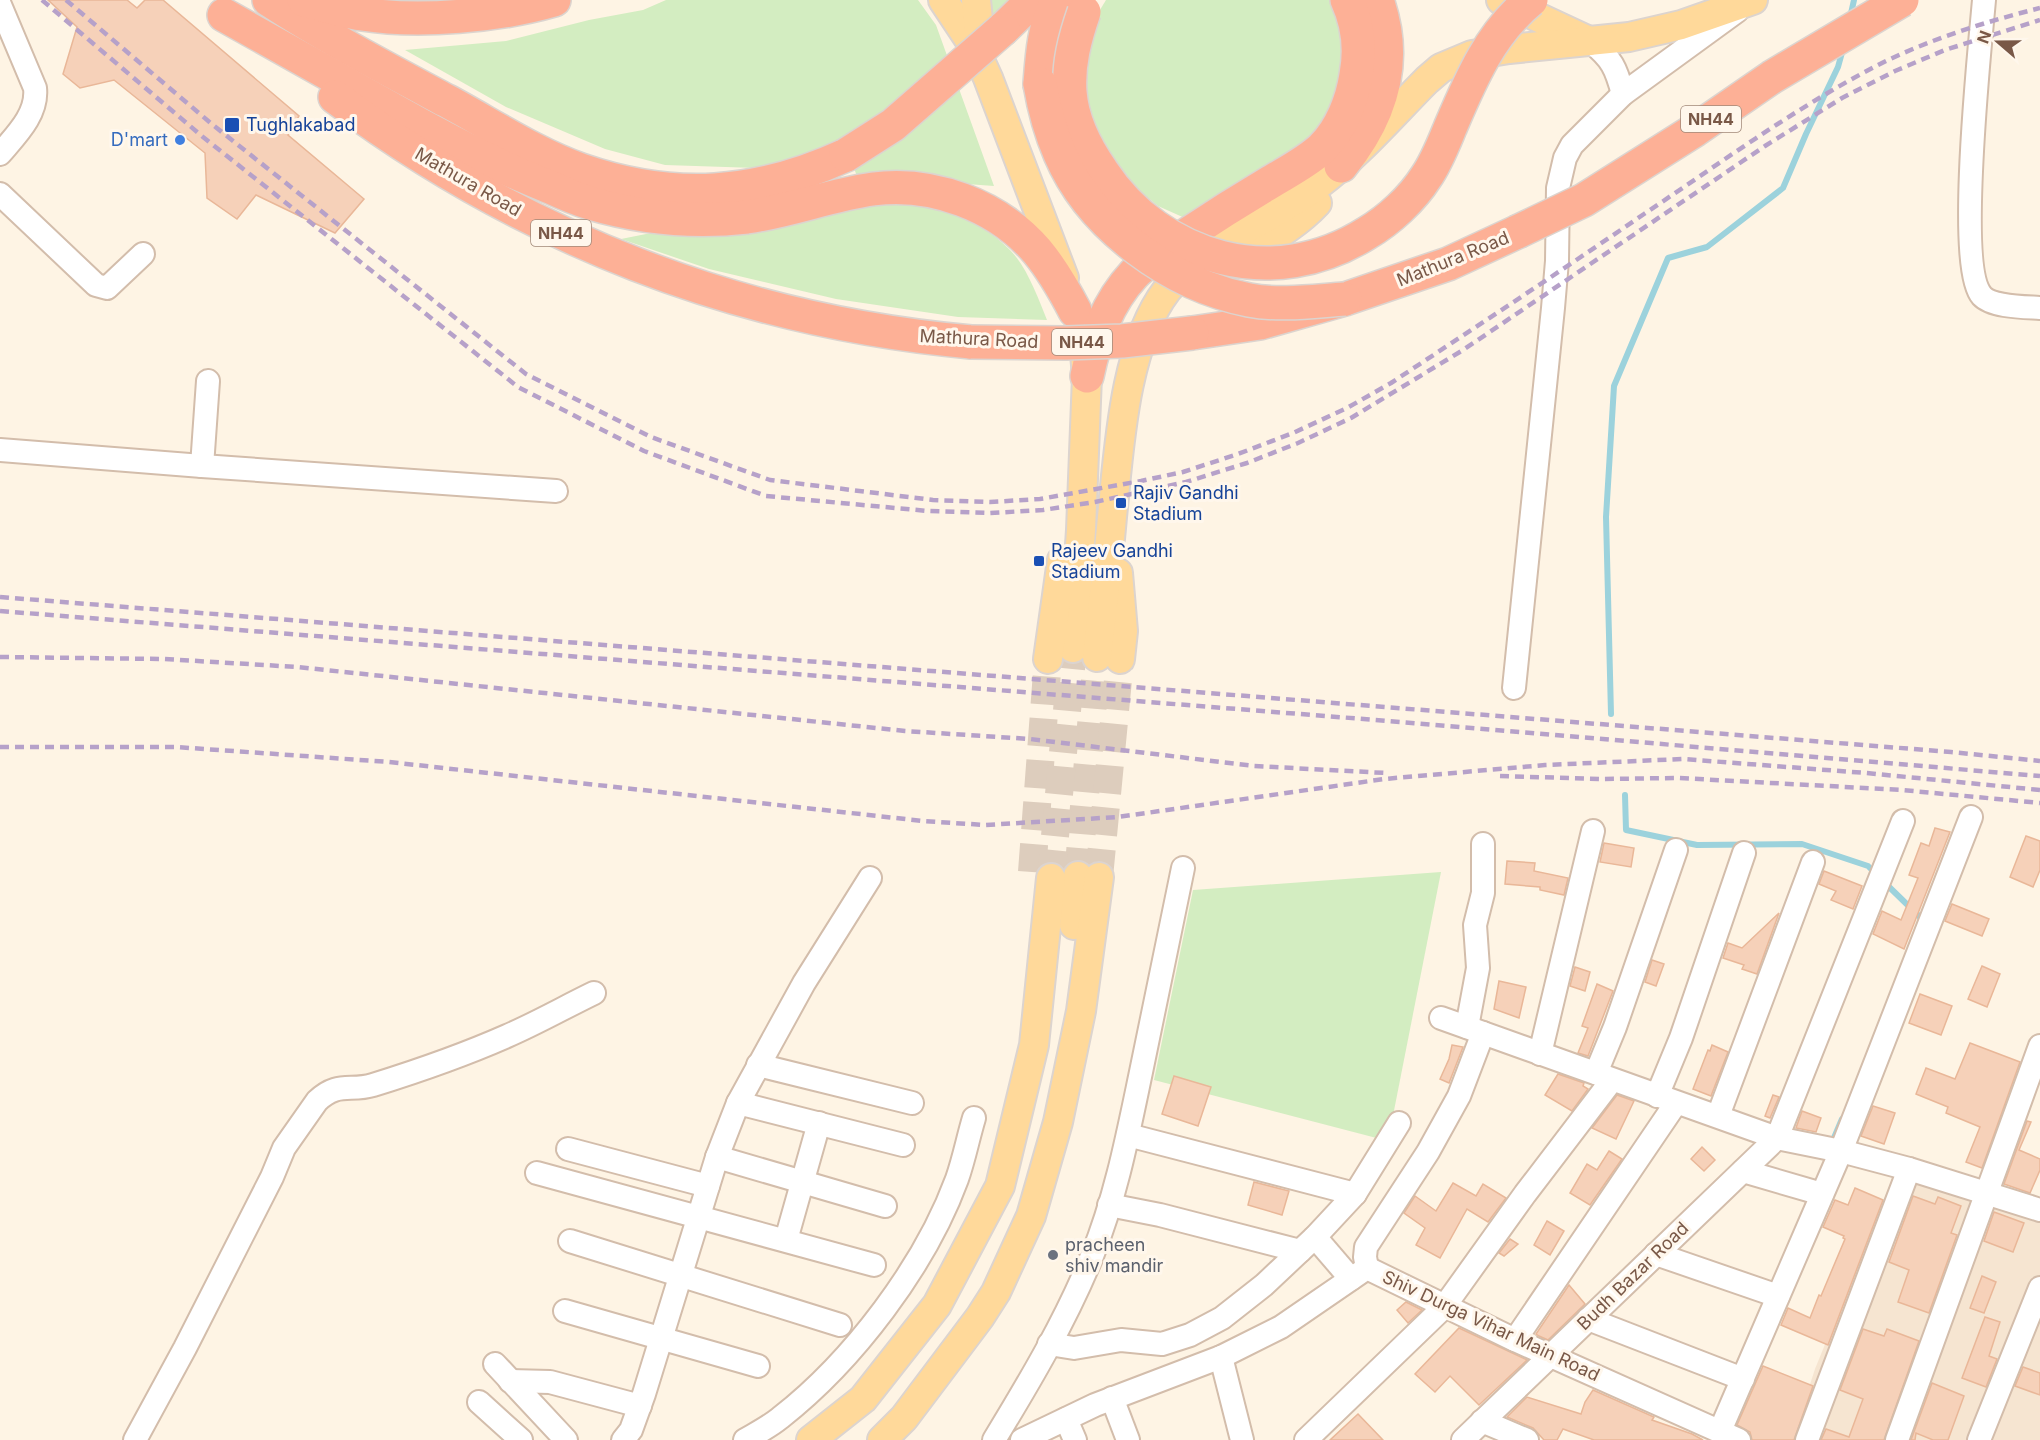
<svg xmlns="http://www.w3.org/2000/svg" width="2040" height="1440" viewBox="0 0 2040 1440" font-family="Inter,sans-serif">
	<style>
		.residential { fill: #f6e5d1 }
		.green { fill: #d3edc1 }
		.lines { fill: none; stroke-linecap: round; stroke-linejoin: round }
		.stream { stroke: #9cd2dc; stroke-width: 6 }
		.building { fill: #f6d1b9; stroke: #e9b798; stroke-width: 1.5 }
		.major-tunnel { stroke: #ddcdbd; stroke-width: 28; stroke-dasharray: 28 14; stroke-linecap: butt }
		.minor-casing { stroke: #d3bdab; stroke-width: 26 }
		.major-casing { stroke: #dcd4cf; stroke-width: 32 }
		.highway-casing { stroke: #dcd4cf; stroke-width: 36 }
		.minor { stroke: #fff; stroke-width: 22 }
		.major { stroke: #ffd99a; stroke-width: 28 }
		.highway { stroke: #fdb096; stroke-width: 33 }
		.rail { stroke: #b6a1c9; stroke-width: 4.5; stroke-dasharray: 9 6; stroke-linecap: butt }
		.highway-bridge-casing { stroke: #dcd4cf; stroke-width: 36; stroke-linecap: butt }
		.highway-bridge { stroke: #fdb096; stroke-width: 33 }
		.transit-dot { fill: #1a4fb4; stroke: #fff7ec; stroke-width: 2 }
		.shop-dot { fill: #3f7fe0; stroke: #fff7ec; stroke-width: 2 }
		.worship-dot { fill: #6b7280; stroke: #fff7ec; stroke-width: 2 }
		.labels { text-anchor: middle; stroke-width: 6; stroke-linejoin: round; paint-order: stroke }
		.shield { fill: #fff7ec; stroke: #a18878; stroke-width: 1.5 }
		.shield-label { font-size: 16px; font-weight: bold; fill: #795847 }
		.transit-label { font-size: 18px; fill: #164399; stroke: #fff7ec; text-anchor: start }
		.shop-label { font-size: 18px; fill: #366cbe; stroke: #fff7ec; text-anchor: end }
		.street-label { font-size: 18px; fill: #795847; stroke: #fff7ec }
		.worship-label { font-size: 18px; fill: #5b616d; stroke: #fff7ec; text-anchor: start }
	</style>
	<rect width="100%" height="100%" fill="#fef4e4"/>
	<polygon class="residential" points="1894,1174 2040,1213 2040,1440 1792,1440 1815,1369"/>
	<g class="green">
		<polygon points="666,0 918,0 936,25 994,186 857,176 843,141 816,155 756,168 665,165 605,149 506,107 405,50 506,41 589,20 643,10"/>
		<polygon points="990,0 1014,0 991,23"/>
		<polygon points="1106,0 1331,0 1342,27 1342,79 1322,129 1301,149 1187,219 1158,206 1130,183 1108,154 1088,116 1084,81 1092,23"/>
		<path d="M889 200C936 207 975 215 1010 250 1027 267 1038 298 1047 320L958 317 836 299 709 269 621 239 646 234 735 226Z"/>
		<polygon points="1441,872 1388,1141 1154,1080 1193,890"/>
	</g>
	<g class="lines">
		<g class="stream">
			<polyline points="1850,18 1854,0"/>
			<polyline points="1611,714 1606,517 1614,386 1668,258 1707,247 1783,188 1806,134 1838,67 1843,49"/>
			<polyline points="1625,795 1626,830 1697,845 1802,844 1868,866 1876,874"/>
			<polyline points="1883,881 1922,919 1921,923"/>
			<polyline points="1831,1145 1842,1119"/>
		</g>
	</g>
	<g class="building">
		<polygon points="48,0 127,0 137,8 145,0 163,0 299,116 288,135 364,199 335,233 256,195 237,219 207,198 205,153 114,80 80,88 63,74 77,27"/>
		<polygon points="1935,828 1950,832 1904,949 1873,934 1882,911 1901,920 1918,878 1909,875 1921,843 1929,846"/>
		<polygon points="2026,836 2040,841 2040,870 2033,887 2010,877"/>
		<polygon points="1604,843 1634,848 1631,867 1600,862"/>
		<polygon points="1507,861 1535,863 1534,871 1568,878 1564,895 1540,890 1540,887 1505,884"/>
		<polygon points="1824,871 1862,886 1853,909 1831,900 1836,891 1819,884"/>
		<polygon points="1952,904 1989,919 1982,936 1945,921"/>
		<polygon points="1779,913 1757,974 1742,969 1744,965 1723,958 1728,943 1742,948"/>
		<polygon points="1652,960 1664,964 1656,986 1645,982"/>
		<polygon points="1982,966 2000,974 1987,1007 1968,999"/>
		<polygon points="1575,967 1590,972 1585,991 1570,986"/>
		<polygon points="1499,981 1526,987 1519,1018 1494,1009"/>
		<polygon points="1597,984 1613,991 1588,1056 1578,1053 1588,1028 1582,1026"/>
		<polygon points="1920,994 1952,1006 1941,1035 1909,1023"/>
		<polygon points="1970,1043 2020,1062 1982,1168 1966,1162 1980,1127 1946,1113 1948,1107 1916,1094 1926,1068 1955,1079"/>
		<polygon points="1452,1045 1463,1047 1449,1083 1440,1079 1449,1059"/>
		<polygon points="1712,1045 1728,1052 1711,1096 1693,1089 1708,1050 1710,1051"/>
		<polygon points="1558,1074 1584,1083 1583,1086 1588,1089 1572,1111 1545,1095"/>
		<polygon points="1174,1076 1211,1087 1198,1126 1162,1114"/>
		<polygon points="1617,1095 1634,1101 1616,1139 1592,1128"/>
		<polygon points="1773,1095 1779,1097 1770,1118 1765,1116"/>
		<polygon points="1873,1106 1895,1113 1884,1144 1861,1136"/>
		<polygon points="1802,1111 1821,1118 1816,1132 1796,1128"/>
		<polygon points="2027,1121 2031,1122 2019,1150 2040,1159 2040,1170 2030,1193 2004,1184"/>
		<polygon points="1702,1147 1715,1160 1704,1171 1691,1159"/>
		<polygon points="1609,1151 1622,1159 1590,1205 1570,1193 1587,1164 1597,1170"/>
		<polygon points="1254,1182 1289,1191 1282,1215 1248,1205"/>
		<polygon points="1453,1183 1476,1196 1483,1184 1506,1198 1488,1222 1467,1209 1440,1258 1416,1245 1425,1228 1404,1213 1415,1196 1436,1211"/>
		<polygon points="1855,1188 1883,1200 1828,1345 1781,1325 1788,1308 1810,1318 1819,1295 1821,1296 1845,1239 1843,1238 1844,1236 1823,1227 1835,1200 1848,1205"/>
		<polygon points="1913,1196 1935,1204 1938,1197 1961,1206 1951,1233 1957,1235 1929,1313 1898,1302 1909,1270 1889,1262"/>
		<polygon points="1994,1212 2024,1223 2013,1252 1984,1241"/>
		<polygon points="1547,1221 1564,1231 1550,1255 1534,1245"/>
		<polygon points="1510,1239 1518,1244 1504,1256 1499,1253"/>
		<polygon points="1982,1276 1996,1282 1984,1313 1970,1308"/>
		<polygon points="1569,1285 1585,1304 1548,1340 1539,1336 1536,1334"/>
		<polygon points="1406,1302 1422,1310 1408,1323 1397,1310"/>
		<polygon points="1985,1317 2000,1322 1989,1356 1997,1359 1986,1387 1962,1378"/>
		<polygon points="1459,1328 1527,1360 1479,1405 1450,1376 1435,1392 1415,1374"/>
		<polygon points="1863,1329 1884,1336 1887,1329 1919,1341 1884,1440 1821,1440 1826,1429 1849,1437 1863,1399 1840,1390"/>
		<polygon points="1763,1366 1813,1386 1794,1440 1752,1440 1750,1432 1737,1425"/>
		<polygon points="2023,1367 2040,1373 2040,1395 2015,1386"/>
		<polygon points="1932,1383 1964,1396 1948,1440 1933,1440 1916,1433 1915,1440 1911,1440"/>
		<polygon points="1593,1390 1654,1417 1652,1420 1692,1434 1703,1440 1594,1440 1563,1429 1557,1440 1544,1440 1533,1428 1507,1417 1527,1397 1581,1414 1585,1402"/>
		<polygon points="1358,1414 1383,1440 1330,1440"/>
	</g>
	<g class="lines">
		<g class="major-tunnel">
			<polyline points="1032,872 1048,659"/>
			<polyline points="1078,876 1097,657"/>
			<polyline points="1099,877 1120,659"/>
			<polyline points="1051,878 1073,648"/>
		</g>
		<defs>
			<g id="minor">
				<path d="M1984 0C1980 47 1956 267 1982 296 1992 307 2026 307 2040 308"/>
				<path d="M0 5 35 88C38 114 16 135 0 154"/>
				<path d="M1591 42C1612 59 1616 68 1623 94"/>
				<polyline points="0,194 96,285 107,288 143,254"/>
				<polyline points="0,450 202,466 556,491"/>
				<polyline points="202,466 208,381"/>
				<polyline points="1514,688 1553,308 1557,261 1558,188 1565,158 1572,145 1623,94 1737,11"/>
				<polyline points="1441,1018 1777,1138 1841,1151 1909,1169 2040,1210"/>
				<polyline points="1467,1027 1478,968 1475,925 1483,893 1483,844"/>
				<polyline points="1540,1054 1593,831"/>
				<polyline points="758,1065 912,1103"/>
				<polyline points="1596,1073 1615,1027 1676,850"/>
				<polyline points="1657,1096 1681,1038 1744,853"/>
				<polyline points="738,1103 903,1145"/>
				<polyline points="1718,1116 1813,862"/>
				<polyline points="1128,1135 1355,1194"/>
				<polyline points="568,1149 708,1186"/>
				<polyline points="717,1157 885,1206"/>
				<polyline points="1743,1171 1822,1194"/>
				<polyline points="537,1173 874,1265"/>
				<polyline points="1109,1205 1160,1215 1300,1251"/>
				<polyline points="1315,1237 1351,1279"/>
				<polyline points="786,1240 819,1123"/>
				<polyline points="570,1241 840,1325"/>
				<polyline points="1656,1254 1778,1296"/>
				<polyline points="1367,1268 1365,1257 1366,1247 1428,1152 1459,1096 1483,1033"/>
				<polyline points="565,1311 758,1366"/>
				<polyline points="1588,1319 1743,1379"/>
				<polyline points="1515,1340 1676,1103"/>
				<polyline points="1049,1344 1074,1348 1121,1340 1162,1344 1190,1335 1222,1318 1264,1285 1315,1237 1355,1194 1399,1123"/>
				<polyline points="1221,1357 1242,1440"/>
				<polyline points="495,1364 566,1440"/>
				<polyline points="510,1381 550,1382 640,1406"/>
				<polyline points="1112,1398 1128,1440"/>
				<polyline points="479,1402 521,1440"/>
				<polyline points="1066,1419 1075,1440"/>
				<polyline points="1482,1421 1527,1440"/>
				<polyline points="1720,1431 1841,1151 1971,817"/>
				<path d="M135 1440 185 1348 272 1177 284 1148 317 1101C338 1081 350 1092 373 1085 418 1071 464 1055 507 1036 537 1023 565 1007 594 993"/>
				<polyline points="623,1440 631,1430 644,1394 717,1157 738,1103 804,983 870,878"/>
				<path d="M745 1440C757 1433 769 1427 780 1418 853 1361 925 1266 957 1179 964 1159 968 1138 974 1118"/>
				<path d="M994 1440C1030 1381 1066 1320 1092 1256 1116 1197 1128 1134 1141 1072 1155 1004 1169 936 1183 868"/>
				<polyline points="1022,1440 1095,1405 1221,1357 1281,1327 1367,1268 1515,1340 1739,1440"/>
				<polyline points="1306,1440 1444,1307 1525,1194 1612,1080"/>
				<polyline points="1463,1440 1777,1138 1903,821"/>
				<polyline points="1807,1440 1909,1169"/>
				<polyline points="1897,1440 2040,1046"/>
				<polyline points="1979,1440 2040,1288"/>
			</g>
			<g id="major">
				<polyline points="943,0 973,45 988,78 1064,278"/>
				<polyline points="976,0 981,50"/>
				<polyline points="1501,0 1589,41"/>
				<path d="M1227 266C1257 246 1292 230 1317 203"/>
				<polyline points="1118,573 1123,631 1120,659"/>
				<polyline points="1073,648 1081,530 1087,376 1085,354"/>
				<path d="M1097 657C1102 611 1108 564 1112 517 1119 449 1124 346 1167 290 1206 241 1270 221 1319 184 1359 154 1392 115 1427 80L1441 68 1472 55 1509 49 1629 37 1681 25 1753 0"/>
				<polyline points="1048,659 1062,560"/>
				<polyline points="1074,925 1078,876"/>
				<polyline points="811,1440 863,1399 937,1305 1000,1186 1034,1045 1051,878"/>
				<polyline points="882,1440 904,1418 980,1317 996,1292 1031,1216 1058,1122 1081,1011 1099,877"/>
			</g>
			<g id="highway">
				<path d="M269 0C326 37 387 69 447 101 490 124 535 154 581 170 674 202 757 196 846 155"/>
				<path d="M304 0C323 5 343 11 362 14 419 23 499 16 554 0"/>
				<path d="M224 15C281 47 338 79 395 111 446 140 496 166 550 187 563 193 577 199 590 203 641 218 694 223 747 217 790 211 830 195 873 189 932 181 997 205 1037 251 1052 269 1064 290 1075 311"/>
				<polyline points="1003,29 1033,0"/>
				<path d="M1040 84C1042 56 1044 24 1058 0"/>
				<path d="M335 97C523 237 737 321 971 342"/>
				<path d="M1341 166C1381 117 1399 62 1377 0"/>
				<polyline points="1192,333 1260,323 1345,299 1448,264 1517,232"/>
				<path d="M1087 376C1095 338 1107 303 1134 274 1150 258 1170 246 1188 234 1215 216 1242 199 1269 183 1287 172 1307 162 1322 148 1341 129 1352 101 1356 75 1361 48 1358 24 1347 0"/>
			</g>
		</defs>
		<use href="#minor" class="minor-casing"/>
		<use href="#major" class="major-casing"/>
		<use href="#highway" class="highway-casing"/>
		<use href="#minor" class="minor"/>
		<use href="#major" class="major"/>
		<use href="#highway" class="highway"/>
		<g class="rail">
			<polyline points="42,0 203,137 518,387 644,451 766,496 928,511 990,513 1043,510 1095,502 1186,482 1247,463 1298,443 1351,418 1463,350 1765,146 1842,98 1895,71 1945,50 2040,20"/>
			<path d="M66 0 213 125 526 374 651 437 770 480 933 500 990 502 1040 499 1141 481 1183 472 1238 454 1293 433 1347 408 1391 383C1476 327 1561 271 1644 214 1722 162 1802 103 1886 61 1934 38 1988 21 2040 8"/>
			<polyline points="0,597 1951,752 2040,761"/>
			<polyline points="0,611 1401,722 2040,776"/>
			<polyline points="0,657 164,659 297,667 905,731 1030,739 1254,766 1386,773"/>
			<polyline points="0,747 176,747 389,762 923,821 985,825 1118,817 1384,779 1545,765 1683,759 1866,773 2040,790"/>
			<polyline points="1500,776 1601,779 1679,778 1902,790 2040,803"/>
		</g>
		<defs>
			<g id="highway-bridge">
				<path d="M1084 12C1075 38 1068 64 1070 92 1072 120 1086 148 1102 171 1161 260 1274 292 1367 233 1389 220 1412 199 1426 177 1436 163 1443 145 1450 128 1470 81 1490 33 1531 0"/>
				<path d="M1040 84C1044 108 1050 131 1060 154 1091 227 1172 285 1249 300 1280 306 1314 301 1345 299"/>
				<polyline points="846,155 893,125 1003,29"/>
				<polyline points="1517,232 1584,200 1695,130 1772,77 1902,0"/>
				<polyline points="971,342 1066,343 1122,341 1192,333"/>
			</g>
		</defs>
		<use href="#highway-bridge" class="highway-bridge-casing"/>
		<use href="#highway-bridge" class="highway-bridge"/>
	</g>
	<g class="transit-dot">
		<rect x="224" y="117" width="16" height="16" rx="3"/>
		<rect x="1115" y="497" width="12" height="12" rx="3"/>
		<rect x="1033" y="555" width="12" height="12" rx="3"/>
	</g>
	<circle class="shop-dot" cx="180" cy="140" r="6"/>
	<circle class="worship-dot" cx="1053" cy="1255" r="6"/>
	<g class="labels">
		<g class="shield">
			<rect x="1681" y="106" width="60" height="26" rx="4.5"/>
			<rect x="531" y="220" width="60" height="26" rx="4.5"/>
			<rect x="1052" y="329" width="60" height="26" rx="4.5"/>
		</g>
		<g class="shield-label">
			<text x="1711" y="125">NH44</text>
			<text x="561" y="239">NH44</text>
			<text x="1082" y="348">NH44</text>
		</g>
		<g class="transit-label">
			<text x="246" y="131">Tughlakabad</text>
			<text x="1133" y="499">Rajiv Gandhi<tspan x="1133" dy="21">Stadium</tspan></text>
			<text x="1051" y="557">Rajeev Gandhi<tspan x="1051" dy="21">Stadium</tspan></text>
		</g>
		<g class="shop-label">
			<text x="168" y="146">D'mart</text>
		</g>
		<g class="street-label">
			<text transform="translate(468 182) rotate(30)" y="6">Mathura Road</text>
			<text transform="translate(1453 259) rotate(-22)" y="6">Mathura Road</text>
			<text transform="translate(979 339) rotate(3)" y="6">Mathura Road</text>
			<text transform="translate(1633 1276) rotate(-44)" y="6">Budh Bazar Road</text>
			<text transform="translate(1491 1326) rotate(25)" y="6">Shiv Durga Vihar Main Road</text>
		</g>
		<g class="worship-label">
			<text x="1065" y="1251">pracheen<tspan x="1065" dy="21">shiv mandir</tspan></text>
		</g>
	</g>
	<g transform="translate(1998 42) rotate(290)" stroke="#fff7ec" stroke-width="4.5" paint-order="stroke">
	<path d="M0-4.5L10 22L0 15L-10 22Z" fill="#795847"/>
	<text y="-9" font-size="16" font-weight="bold" text-anchor="middle" fill="#795847">N</text>
	</g>
</svg>
